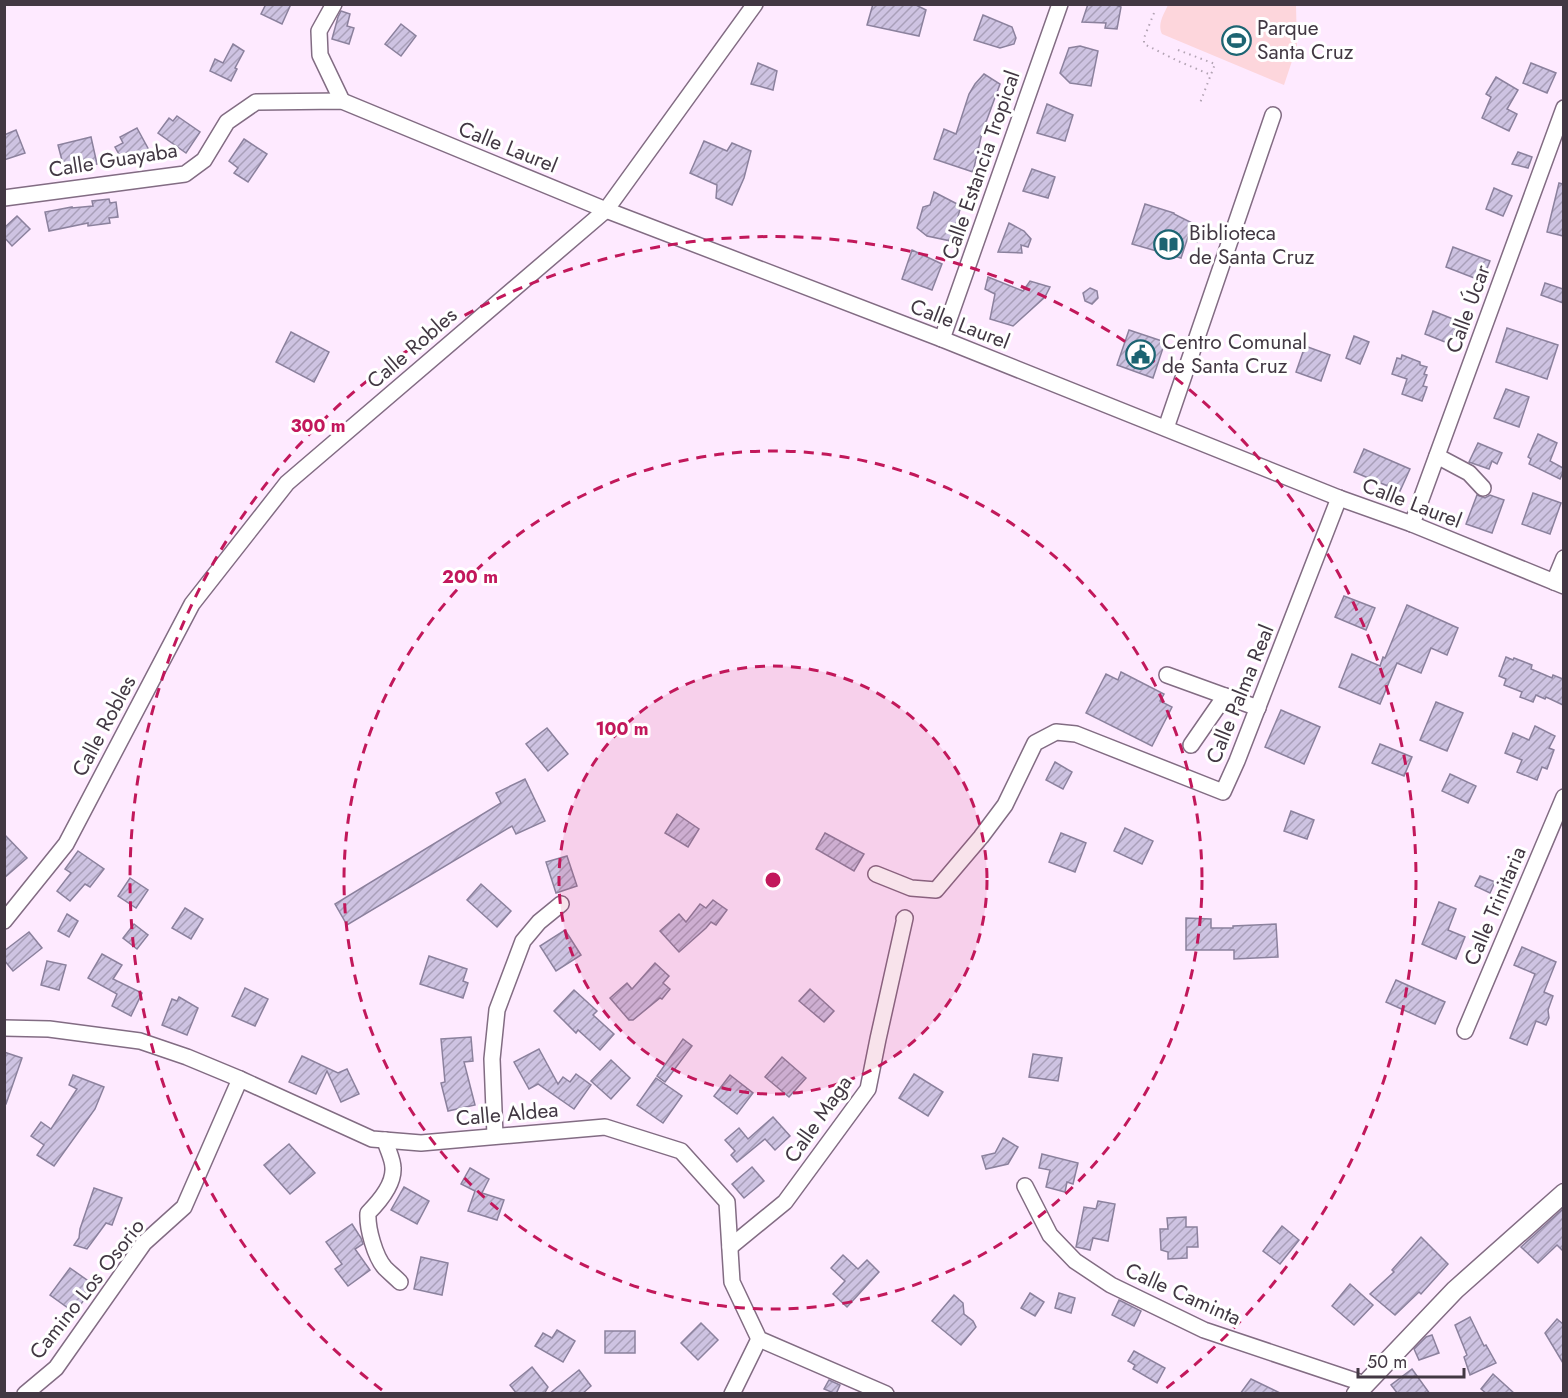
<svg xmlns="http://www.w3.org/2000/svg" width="1568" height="1398" viewBox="0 0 1568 1398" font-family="Jost,sans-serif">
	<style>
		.pitch { fill: #fdd6dc }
		.building { fill: url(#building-hatch); stroke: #8b819d; stroke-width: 1.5 }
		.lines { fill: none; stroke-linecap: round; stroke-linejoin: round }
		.minor-casing { stroke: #826c83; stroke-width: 18 }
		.tertiary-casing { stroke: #826c83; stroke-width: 21 }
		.path { stroke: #b2a3b3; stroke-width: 2; stroke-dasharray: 1.5 4.5; stroke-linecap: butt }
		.minor { stroke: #fff; stroke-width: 15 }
		.tertiary { stroke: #fff; stroke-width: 18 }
		.ring { fill: none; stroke: #c2185b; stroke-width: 3; stroke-dasharray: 10 8 }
		.labels { text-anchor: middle; stroke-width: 6; stroke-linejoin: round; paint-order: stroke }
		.poi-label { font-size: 21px; fill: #423843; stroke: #fff; text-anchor: start }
		.street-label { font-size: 21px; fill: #423843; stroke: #fff }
		.centre { fill: #c2185b; stroke: #fff; stroke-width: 3 }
		.ring-label { font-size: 18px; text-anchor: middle; font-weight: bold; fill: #c2185b; stroke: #fff; stroke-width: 6; stroke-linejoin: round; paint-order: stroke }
	</style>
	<defs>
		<pattern id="building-hatch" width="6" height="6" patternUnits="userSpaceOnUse" patternTransform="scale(1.5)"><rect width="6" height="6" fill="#cec3e2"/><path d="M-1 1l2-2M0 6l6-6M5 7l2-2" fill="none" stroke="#a99fb9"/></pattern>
	</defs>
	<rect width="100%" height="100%" fill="#feeaff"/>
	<path class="pitch" d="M1168 5H1296L1297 46 1284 85 1162 34C1157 24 1164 14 1168 5Z"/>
	<g class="building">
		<polygon points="266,4 291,4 282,24 261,14"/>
		<polygon points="873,4 914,4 926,10 919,36 867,25"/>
		<polygon points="1088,4 1113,4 1121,7 1117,29 1105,28 1106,23 1082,22"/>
		<polygon points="341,11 350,14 347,26 354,28 349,44 332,39 338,17"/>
		<polygon points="983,15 1012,27 1016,38 1014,44 1000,48 974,40"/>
		<polygon points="401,24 416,36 401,56 385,44"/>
		<polygon points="233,44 244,51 235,68 237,69 231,81 210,71 215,59 223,63"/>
		<polygon points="1080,46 1098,51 1091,86 1070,83 1060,73 1069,48"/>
		<polygon points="758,63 777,71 773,90 751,84"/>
		<polygon points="1531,63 1556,73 1547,93 1523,83"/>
		<polygon points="984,74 1000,84 982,133 973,172 934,159 944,129 956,134 969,94 975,84"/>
		<polygon points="1496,77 1518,90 1507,109 1517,114 1509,131 1482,118 1491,97 1486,94"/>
		<polygon points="1047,104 1073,115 1065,141 1037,133"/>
		<polygon points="177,116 200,132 186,153 158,133 169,118 173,121"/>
		<polygon points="137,128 150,152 125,165 115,147 123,143 120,137"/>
		<polygon points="16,130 25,153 4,160 4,135"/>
		<polygon points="91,137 97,164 65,172 58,145"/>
		<polygon points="244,139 267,154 248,182 234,173 238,168 229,161"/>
		<polygon points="704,141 727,151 732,143 751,151 744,178 732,205 716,198 717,185 690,173"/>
		<polygon points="1518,152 1532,157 1528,168 1512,164"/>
		<polygon points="1032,169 1055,177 1048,198 1023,191"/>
		<polygon points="1559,183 1563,184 1563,236 1547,232"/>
		<polygon points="1494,188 1512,196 1503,216 1486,209"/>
		<polygon points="934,192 961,206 951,241 927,236 917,228 923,207 930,205"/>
		<polygon points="109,199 110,203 116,202 118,217 109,218 110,223 88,226 88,223 49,231 45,212 72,207 72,208 93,206 92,201"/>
		<polygon points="1145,204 1174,213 1174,214 1194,224 1201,225 1198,232 1197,242 1188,237 1181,258 1132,244"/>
		<polygon points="17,216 30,229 12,246 4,237 4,228"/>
		<polygon points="1009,223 1024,231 1031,239 1028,247 1021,245 1022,253 998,252"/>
		<polygon points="1453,247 1490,261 1482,281 1446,267"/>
		<polygon points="912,250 942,264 932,290 902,279"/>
		<polygon points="988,277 1023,291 1030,281 1050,287 1045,297 1013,326 990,319 995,294 985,289"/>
		<polygon points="1545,283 1563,289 1563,303 1541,295"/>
		<polygon points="1090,288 1097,291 1098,298 1092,304 1085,301 1083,293"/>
		<polygon points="1433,311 1458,321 1450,344 1425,334"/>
		<polygon points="1507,328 1558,345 1547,379 1496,362"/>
		<polygon points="1129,330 1165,342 1153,378 1117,365"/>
		<polygon points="291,332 329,352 314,382 276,362"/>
		<polygon points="1354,336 1369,342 1360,364 1346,358"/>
		<polygon points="1305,346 1330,355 1321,381 1296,372"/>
		<polygon points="1402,355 1420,362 1420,365 1427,367 1424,374 1427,375 1423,386 1427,387 1422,401 1402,394 1407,379 1392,374 1397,358 1401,359"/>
		<polygon points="1506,389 1529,397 1519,427 1494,418"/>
		<polygon points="1538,434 1557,443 1550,461 1563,468 1563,472 1560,479 1529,464 1531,459 1528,457"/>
		<polygon points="1478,443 1502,453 1497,464 1492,461 1489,469 1469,462"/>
		<polygon points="1364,449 1410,469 1400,491 1354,472"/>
		<polygon points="1533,493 1561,503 1550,534 1522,524"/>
		<polygon points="1477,495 1485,498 1490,495 1504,500 1492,533 1466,524"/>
		<polygon points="1344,596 1375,608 1366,630 1335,617"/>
		<polygon points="1407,605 1458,628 1447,655 1431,648 1421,673 1397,663 1380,704 1339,687 1352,654 1380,666 1383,657 1385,658"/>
		<polygon points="1506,657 1513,660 1514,658 1532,665 1531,669 1552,678 1553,675 1563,679 1563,705 1546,697 1545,699 1536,695 1533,702 1520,697 1522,692 1504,685 1506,679 1499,676"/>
		<polygon points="1121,672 1164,694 1160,701 1172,707 1152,746 1086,713 1106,674 1118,680"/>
		<polygon points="1436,702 1463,713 1447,751 1420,740"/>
		<polygon points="1281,710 1320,727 1304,764 1265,747"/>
		<polygon points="1535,726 1555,736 1549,748 1554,750 1547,769 1542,767 1537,780 1517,772 1522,760 1505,753 1513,733 1529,740"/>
		<polygon points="547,728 568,754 548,771 526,744"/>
		<polygon points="1380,744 1412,757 1404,776 1372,763"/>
		<polygon points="1055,762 1072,772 1063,789 1046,780"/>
		<polygon points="1450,774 1476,786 1468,803 1442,791"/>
		<polygon points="525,779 545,821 516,834 512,826 347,925 335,904 501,803 496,793"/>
		<polygon points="1291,811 1314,820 1307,839 1284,831"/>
		<polygon points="677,814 699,829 688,847 665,833"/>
		<polygon points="1125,828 1153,841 1142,864 1114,851"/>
		<polygon points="825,833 864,854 854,871 816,849"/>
		<polygon points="1061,833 1086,843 1075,872 1049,862"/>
		<polygon points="4,834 27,858 4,878"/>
		<polygon points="78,851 104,869 90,887 85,884 70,901 57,891 71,873 65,869"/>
		<polygon points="567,856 577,886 556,893 546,862"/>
		<polygon points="1480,876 1495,882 1490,893 1475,886"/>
		<polygon points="130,878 148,890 136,908 118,896"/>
		<polygon points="481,884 511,911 497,927 467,900"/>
		<polygon points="713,900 727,910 716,925 711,922 706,928 679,952 660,931 679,914 686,922 700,904 706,908"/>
		<polygon points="1439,902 1456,909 1448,930 1465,937 1456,959 1422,944"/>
		<polygon points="185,908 203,919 191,939 172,928"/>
		<polygon points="67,914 78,921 69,937 58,931"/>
		<polygon points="1186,918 1211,919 1211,928 1233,928 1233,926 1276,924 1278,957 1234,959 1234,950 1186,950"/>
		<polygon points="134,924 148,935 137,949 123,938"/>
		<polygon points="565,930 581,955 556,971 540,946"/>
		<polygon points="29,932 42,948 13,971 4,960 4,951"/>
		<polygon points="1522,947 1556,962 1544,992 1553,996 1548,1010 1549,1018 1546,1025 1536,1021 1527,1045 1510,1038 1535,974 1514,965"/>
		<polygon points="102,954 122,965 113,979 142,993 131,1016 112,1006 117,994 88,978"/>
		<polygon points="429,956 467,969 463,981 468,983 463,998 420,984"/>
		<polygon points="47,961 66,965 59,990 41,985"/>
		<polygon points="655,963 669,976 663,983 670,989 662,999 660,998 633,1020 629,1020 610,998 627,983 632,989"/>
		<polygon points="1396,980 1445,1002 1435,1024 1386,1002"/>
		<polygon points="245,988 268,999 255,1026 232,1016"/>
		<polygon points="810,989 834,1011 824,1022 799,1001"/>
		<polygon points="574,990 597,1011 593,1015 614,1034 600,1050 578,1030 576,1033 554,1011"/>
		<polygon points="179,997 198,1008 187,1035 162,1025 172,999 177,1001"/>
		<polygon points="471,1037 473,1061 464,1062 475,1105 448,1111 441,1083 445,1082 441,1039"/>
		<polygon points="683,1039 692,1046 665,1082 657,1076"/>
		<polygon points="539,1049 558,1084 563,1077 570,1082 576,1074 591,1085 574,1109 538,1084 529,1089 514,1062"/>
		<polygon points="4,1052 22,1058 6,1104 4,1104"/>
		<polygon points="1033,1054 1062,1058 1058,1081 1029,1077"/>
		<polygon points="302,1056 338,1073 347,1069 359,1094 341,1102 327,1071 316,1094 289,1082"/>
		<polygon points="782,1057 806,1078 789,1097 765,1077"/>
		<polygon points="611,1060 630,1078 611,1099 591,1081"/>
		<polygon points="914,1074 943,1092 928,1116 899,1098"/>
		<polygon points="73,1075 104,1087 95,1109 54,1166 37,1155 44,1145 31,1136 41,1122 51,1129 77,1089 69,1085"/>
		<polygon points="730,1075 753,1093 737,1114 714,1096"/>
		<polygon points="656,1078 682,1096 663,1123 637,1105"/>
		<polygon points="773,1117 790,1136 775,1150 765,1139 737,1162 731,1155 735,1151 725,1140 739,1128 748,1139"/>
		<polygon points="1003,1138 1018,1147 1008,1164 986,1169 982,1156 995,1153"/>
		<polygon points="289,1144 315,1173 290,1194 264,1165"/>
		<polygon points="1042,1154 1078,1163 1073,1184 1067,1182 1065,1192 1046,1187 1050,1170 1039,1168"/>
		<polygon points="752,1167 764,1181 744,1198 732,1184"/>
		<polygon points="470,1168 489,1179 482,1193 504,1200 497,1220 468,1211 475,1191 461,1184"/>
		<polygon points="404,1187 429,1201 417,1224 391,1210"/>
		<polygon points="94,1188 122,1198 112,1225 106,1223 87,1249 74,1245 79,1238 80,1229"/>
		<polygon points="1098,1201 1115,1204 1108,1241 1093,1238 1090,1250 1076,1247 1084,1207 1096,1209"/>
		<polygon points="1563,1209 1563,1251 1557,1245 1538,1263 1521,1247"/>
		<polygon points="1186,1217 1186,1227 1197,1227 1198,1247 1187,1247 1187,1258 1168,1259 1168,1252 1161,1250 1160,1229 1168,1229 1167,1218"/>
		<polygon points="352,1224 361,1238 363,1244 355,1249 370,1270 348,1286 335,1269 342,1264 326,1242"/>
		<polygon points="1282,1226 1299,1240 1280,1264 1263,1251"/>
		<polygon points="1421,1237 1448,1264 1421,1294 1419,1292 1395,1315 1370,1294 1394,1272 1392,1270"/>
		<polygon points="843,1255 858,1269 867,1260 879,1272 847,1307 833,1294 845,1281 831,1268"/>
		<polygon points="421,1257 448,1263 442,1295 414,1289"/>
		<polygon points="70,1268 94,1285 75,1313 50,1295"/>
		<polygon points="1350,1284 1373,1305 1354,1325 1332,1306"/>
		<polygon points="1030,1293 1044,1302 1035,1316 1021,1308"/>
		<polygon points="1059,1293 1075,1298 1071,1313 1055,1308"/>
		<polygon points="954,1295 963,1303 964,1314 973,1321 976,1327 961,1345 932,1321"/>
		<polygon points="1119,1300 1141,1311 1134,1326 1112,1315"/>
		<polygon points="1470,1317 1484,1346 1486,1345 1496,1363 1470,1375 1464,1357 1467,1355 1455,1325"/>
		<polygon points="1557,1319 1563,1324 1563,1363 1545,1333"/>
		<polygon points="701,1323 718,1340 698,1360 681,1343"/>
		<polygon points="557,1330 575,1341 563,1362 535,1346 543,1333 552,1338"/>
		<rect x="605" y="1331" width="30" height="22"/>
		<polygon points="1432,1335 1439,1353 1419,1360 1414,1349 1426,1337"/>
		<polygon points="1134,1351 1165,1368 1157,1383 1133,1369 1135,1365 1128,1361"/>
		<polygon points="532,1367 548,1387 544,1394 517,1394 510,1385"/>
		<polygon points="1412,1369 1430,1394 1398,1394 1391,1385"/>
		<polygon points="579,1370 591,1386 582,1394 549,1394"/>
		<polygon points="1493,1374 1515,1394 1487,1394 1481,1389"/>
		<polygon points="1251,1379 1282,1394 1240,1394"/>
		<polygon points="829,1380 840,1385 836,1394 824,1389"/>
	</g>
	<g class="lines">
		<defs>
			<g id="minor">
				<polyline points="334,4 319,31 320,55 342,101"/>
				<polyline points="4,198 185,174 204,160 227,122 256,102 342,101 606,210 942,339 1339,498 1412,524 1564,586"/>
				<polyline points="942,339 1060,4"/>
				<polyline points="1166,428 1273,115"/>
				<polyline points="1437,456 1469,473 1483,488"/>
				<polyline points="1412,524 1564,108"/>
				<polyline points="1554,582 1564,558"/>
				<polyline points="1167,675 1258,708"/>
				<polyline points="1191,745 1225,696"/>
				<polyline points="876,874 911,888 936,890 981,837 1005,805 1035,743 1056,732 1076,734 1223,792 1237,761 1339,498"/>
				<polyline points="4,921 66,844 192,604 287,483 606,210 755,4"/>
				<polyline points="4,1028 49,1029 140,1041 187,1057 240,1079 372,1139 421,1143 605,1127 681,1151 727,1202 732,1282 759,1339 886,1394"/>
				<polyline points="1465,1031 1564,797"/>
				<polyline points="495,1136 492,1059 497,1010 523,941 539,922 561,904"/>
				<path d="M385 1140C387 1149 393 1159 393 1168 394 1185 379 1202 368 1213 367 1228 375 1257 385 1268 390 1273 395 1277 400 1282"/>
				<polyline points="1025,1186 1050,1235 1075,1261 1111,1285 1204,1330 1365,1384"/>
				<polyline points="730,1247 785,1202 868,1089 878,1039 905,918 904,919"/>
				<polyline points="25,1394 56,1368 144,1243 184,1207 240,1079"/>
				<polyline points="732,1394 759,1339"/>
			</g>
			<polyline id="tertiary" points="1356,1394 1455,1290 1564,1193"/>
		</defs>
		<use href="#minor" class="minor-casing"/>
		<use href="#tertiary" class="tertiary-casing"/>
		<g class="path">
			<polyline points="1154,13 1144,38 1144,44 1178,61 1211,75"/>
			<polyline points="1178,50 1215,64 1200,103"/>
		</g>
		<use href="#minor" class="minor"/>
		<use href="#tertiary" class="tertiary"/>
	</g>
	<circle cx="773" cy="880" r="214" fill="#c2185b" fill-opacity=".12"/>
	<g class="ring">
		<circle cx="773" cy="880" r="214"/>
		<circle cx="773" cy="880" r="429"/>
		<path d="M382 1390A643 643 0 1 1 1164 1390"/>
	</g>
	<defs>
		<symbol id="stadium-ring" viewBox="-11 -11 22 22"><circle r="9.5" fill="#fff" stroke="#1c6472" stroke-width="1.5"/><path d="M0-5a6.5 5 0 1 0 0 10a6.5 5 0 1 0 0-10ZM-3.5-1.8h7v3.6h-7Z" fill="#1c6472"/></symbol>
		<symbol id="library-ring" viewBox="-11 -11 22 22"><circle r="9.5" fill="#fff" stroke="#1c6472" stroke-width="1.5"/><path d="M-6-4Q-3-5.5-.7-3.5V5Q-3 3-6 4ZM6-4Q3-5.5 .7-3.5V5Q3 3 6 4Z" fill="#1c6472"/></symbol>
		<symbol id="civic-ring" viewBox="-11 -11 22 22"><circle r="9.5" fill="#fff" stroke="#1c6472" stroke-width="1.5"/><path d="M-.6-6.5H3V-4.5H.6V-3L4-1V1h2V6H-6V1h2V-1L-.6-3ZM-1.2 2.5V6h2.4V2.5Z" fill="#1c6472"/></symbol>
	</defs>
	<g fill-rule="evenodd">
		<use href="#stadium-ring" x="1220" y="24" width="33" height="33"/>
		<use href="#library-ring" x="1152" y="228" width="33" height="33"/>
		<use href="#civic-ring" x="1124" y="338" width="33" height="33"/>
	</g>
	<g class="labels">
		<g class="poi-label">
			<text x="1257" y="35">Parque<tspan x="1257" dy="24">Santa Cruz</tspan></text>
			<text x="1189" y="240">Biblioteca<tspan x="1189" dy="24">de Santa Cruz</tspan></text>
			<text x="1162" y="349">Centro Comunal<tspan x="1162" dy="24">de Santa Cruz</tspan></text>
		</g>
		<g class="street-label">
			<text transform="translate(508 147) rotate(22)" y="7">Calle Laurel</text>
			<text transform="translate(113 160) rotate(-9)" y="7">Calle Guayaba</text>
			<text transform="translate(981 165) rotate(-71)" y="7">Calle Estancia Tropical</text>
			<text transform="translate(1468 309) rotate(-70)" y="7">Calle Úcar</text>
			<text transform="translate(960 324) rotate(21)" y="7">Calle Laurel</text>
			<text transform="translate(412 348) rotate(-41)" y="7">Calle Robles</text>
			<text transform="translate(1412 503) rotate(21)" y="7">Calle Laurel</text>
			<text transform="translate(1240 694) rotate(-68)" y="7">Calle Palma Real</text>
			<text transform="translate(104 726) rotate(-62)" y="7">Calle Robles</text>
			<text transform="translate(1495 906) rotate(-67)" y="7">Calle Trinitaria</text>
			<text transform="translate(507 1114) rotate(-5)" y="7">Calle Aldea</text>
			<text transform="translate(818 1119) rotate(-55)" y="7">Calle Maga</text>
			<text transform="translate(87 1289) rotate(-52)" y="7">Camino Los Osorio</text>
			<text transform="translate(1183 1294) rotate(24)" y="7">Calle Caminta</text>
		</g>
	</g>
	<circle cx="773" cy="880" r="9" class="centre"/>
	<g class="ring-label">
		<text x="318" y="432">300 m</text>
		<text x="470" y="583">200 m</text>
		<text x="622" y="735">100 m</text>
	</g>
	<rect width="1568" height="1398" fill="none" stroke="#423843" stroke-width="12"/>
	<path d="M1358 1368v9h106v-9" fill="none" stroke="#423843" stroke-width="3"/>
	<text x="1367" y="1368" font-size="18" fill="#423843" stroke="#ffffff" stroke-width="4.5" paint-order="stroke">50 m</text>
</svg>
